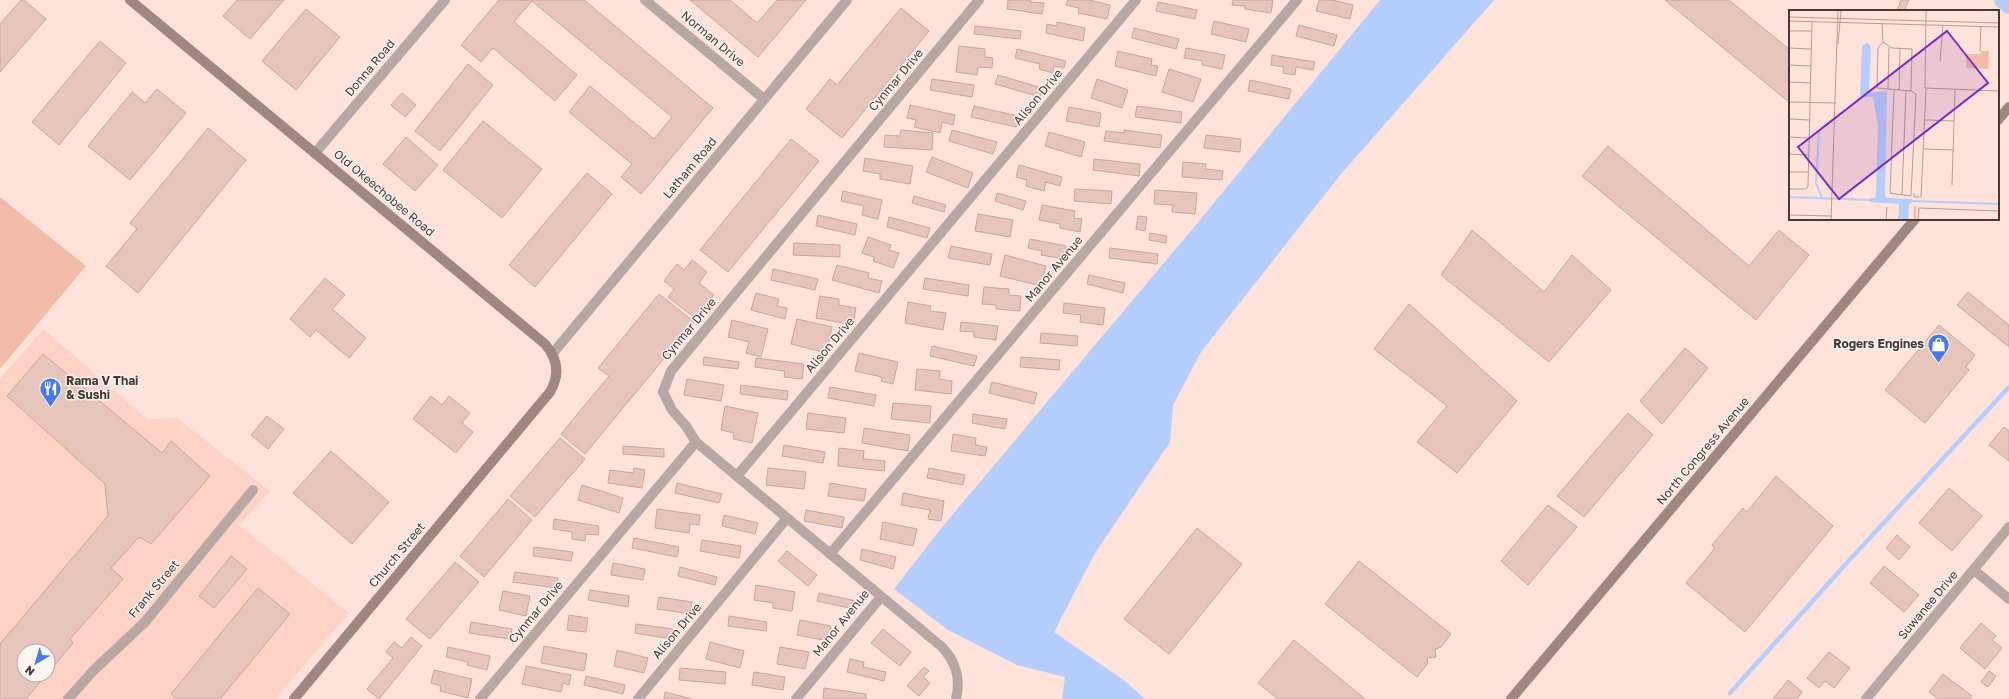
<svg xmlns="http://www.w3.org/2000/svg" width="2009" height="699" viewBox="0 0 2009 699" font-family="'Golos Text',sans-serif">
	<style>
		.built { fill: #fed3c5; fill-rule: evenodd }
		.green { fill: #f4bba8 }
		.water { fill: #b5cefd }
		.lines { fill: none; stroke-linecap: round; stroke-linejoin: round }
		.stream { stroke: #b5cefd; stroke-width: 4.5 }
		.canal { stroke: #b5cefd; stroke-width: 16 }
		.building { fill: #e8c5ba; stroke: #c8a79c }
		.street { stroke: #b7a8a3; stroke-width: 10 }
		.secondary { stroke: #9e8881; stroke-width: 10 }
		.labels { text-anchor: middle; stroke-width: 3; stroke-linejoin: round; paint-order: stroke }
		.street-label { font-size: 12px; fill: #473935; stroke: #fcf5f2 }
		.poi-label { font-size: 12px; font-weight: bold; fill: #473935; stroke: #fcf5f2; text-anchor: end }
		.inset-river { fill: none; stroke: #b5cefd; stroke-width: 2 }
		.inset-road { fill: none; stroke: #b59e97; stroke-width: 1 }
		.view { fill: #7b2cbf; fill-opacity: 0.15; stroke: #7b2cbf; stroke-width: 2 }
		.inset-edge { fill: none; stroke: #473935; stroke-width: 2 }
	</style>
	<rect width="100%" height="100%" fill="#ffe2d9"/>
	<path class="built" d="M43 329 147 419 177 418 270 491 239 525 349 613 275 699H0V379ZM24 651H48V675H24Z"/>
	<polygon class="green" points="0,197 86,266 0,369"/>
	<polygon class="water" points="1380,0 1494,0 1341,174 1201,352 1173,405 1170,442 1095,553 1054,632 1125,681 1145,699 1062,699 1065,677 1017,665 948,630 894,589 943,526 1200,220"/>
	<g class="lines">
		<polyline class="stream" points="1730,693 1844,566 2009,387"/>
		<polyline class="canal" points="2002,0 2009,6"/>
	</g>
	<g class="building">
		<polygon points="21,0 24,0 46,19 0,72 0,24"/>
		<polygon points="237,0 284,0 250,39 223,16"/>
		<polygon points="499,0 584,0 713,108 641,194 621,177 632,164 569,112 590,86 654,139 672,117 532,1 514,22 577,75 555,101 493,48 481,62 461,45"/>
		<polygon points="690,0 730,0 757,23 777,0 806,0 758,57"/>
		<polygon points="1008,0 1031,0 1030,2 1044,3 1042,14 1007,9"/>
		<polygon points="1068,0 1089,0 1110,5 1107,19 1078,13 1079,8 1066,5"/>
		<polygon points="1233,0 1273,0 1271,13 1245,9 1245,6 1232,5"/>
		<polygon points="1319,0 1332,0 1353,5 1350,19 1316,11"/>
		<polygon points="1665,0 1729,0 1790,50 1790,103"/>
		<polygon points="1901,0 1909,0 1904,11 1897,11"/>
		<polygon points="1158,2 1197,10 1195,19 1156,11"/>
		<polygon points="901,8 929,31 842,138 806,109 830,79 837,85"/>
		<polygon points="306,9 340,37 296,90 262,61"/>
		<polygon points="1214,21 1249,29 1246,42 1211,34"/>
		<polygon points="1057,22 1085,28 1083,41 1046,33 1047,24 1057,26"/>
		<polygon points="1299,25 1337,35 1334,46 1296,36"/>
		<polygon points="975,26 1021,31 1020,39 974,34"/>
		<polygon points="1134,28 1179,39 1176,49 1132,38"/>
		<polygon points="100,41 126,63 59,145 32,122"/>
		<polygon points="959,46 985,49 985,57 993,58 992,68 978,67 977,75 956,72"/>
		<polygon points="1186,48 1225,55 1222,69 1202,65 1203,61 1184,58"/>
		<polygon points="1017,49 1066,61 1064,68 1054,66 1053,73 1039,69 1040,64 1015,58"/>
		<polygon points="1118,51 1152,59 1151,65 1158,66 1156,76 1115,66"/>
		<polygon points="1272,55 1315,62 1313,70 1296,67 1295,75 1283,73 1284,67 1271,65"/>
		<polygon points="468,64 493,85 440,151 415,131"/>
		<polygon points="1169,69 1201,79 1193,102 1162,92"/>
		<polygon points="998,75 1042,88 1040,97 995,84"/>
		<polygon points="932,79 974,85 972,97 930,90"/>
		<polygon points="1097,79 1128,90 1122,108 1091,98"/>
		<polygon points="1250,80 1291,89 1289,99 1248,91"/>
		<polygon points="157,89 186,113 130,180 88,146 132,92 145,103"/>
		<polygon points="402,93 416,105 405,117 391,105"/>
		<polygon points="910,105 955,115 953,125 942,122 940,133 914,127 916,120 907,118"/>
		<polygon points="974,106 1018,116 1016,127 971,117"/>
		<polygon points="1137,106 1182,112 1181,123 1135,117"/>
		<polygon points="1069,107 1101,113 1099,127 1066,121"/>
		<polygon points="483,121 542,169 502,218 443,170"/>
		<polygon points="208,128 246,160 138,293 106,266 137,229 130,223"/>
		<polygon points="901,130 933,133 932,150 884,147 885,135 900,136"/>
		<polygon points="952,130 997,142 993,154 949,141"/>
		<polygon points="1124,130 1162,135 1160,148 1104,141 1106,131 1124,133"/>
		<polygon points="1049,132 1085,142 1081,157 1045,146"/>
		<polygon points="1206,135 1241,139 1240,152 1204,148"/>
		<polygon points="406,137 438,165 415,191 383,164"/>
		<polygon points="791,139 819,161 728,272 700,250"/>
		<polygon points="1608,146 1749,266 1779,230 1809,255 1756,320 1582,176"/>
		<polygon points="932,157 973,173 968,188 926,172"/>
		<polygon points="865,158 913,166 910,184 880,179 880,174 863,171"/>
		<polygon points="1094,159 1140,164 1139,176 1093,170"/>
		<polygon points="1183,162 1206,164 1205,169 1223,171 1222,180 1182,177"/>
		<polygon points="1019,165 1062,177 1060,186 1046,182 1044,191 1026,186 1027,180 1016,177"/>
		<polygon points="587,173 612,194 535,287 509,265"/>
		<polygon points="1075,189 1112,191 1111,204 1074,201"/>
		<polygon points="1155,190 1197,193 1195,214 1172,212 1173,205 1154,204"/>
		<polygon points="843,191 882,200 878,219 862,215 864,206 841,201"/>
		<polygon points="997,193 1026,201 1023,210 995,201"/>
		<polygon points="914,196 946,205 944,212 912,203"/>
		<polygon points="1042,205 1075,211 1074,218 1082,219 1080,232 1060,228 1060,224 1039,220"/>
		<polygon points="978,214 1013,220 1010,237 975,231"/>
		<polygon points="818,215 857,224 855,235 816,226"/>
		<polygon points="1138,216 1147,217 1145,231 1136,229"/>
		<polygon points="889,217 930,228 927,238 887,227"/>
		<polygon points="1472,230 1544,292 1572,255 1611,290 1549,362 1441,275"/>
		<polygon points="1150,233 1167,236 1166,243 1149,240"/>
		<polygon points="868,237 891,245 889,250 899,253 893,268 873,261 874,257 862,253"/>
		<polygon points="1030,239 1066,246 1064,259 1041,255 1042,251 1028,248"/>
		<polygon points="794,243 840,245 840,257 793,255"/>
		<polygon points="951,246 992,254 990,265 948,258"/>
		<polygon points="1110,248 1158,254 1157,264 1109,258"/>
		<polygon points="1005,255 1046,266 1041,286 1000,276"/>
		<polygon points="692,260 707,272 699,283 714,295 695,318 668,297 674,289 664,281 677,264 684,270"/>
		<polygon points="837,265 869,273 868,278 882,281 879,293 832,280"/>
		<polygon points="773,269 818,279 815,290 771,280"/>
		<polygon points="1089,275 1125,283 1123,293 1087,284"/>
		<polygon points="325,278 345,295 332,309 366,338 349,358 316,330 310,337 290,319"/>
		<polygon points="925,278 969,285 968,296 923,289"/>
		<polygon points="984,287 1009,289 1009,295 1021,296 1020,311 996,309 996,305 982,304"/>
		<polygon points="1968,292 2009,325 2009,347 1957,305"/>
		<polygon points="756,293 779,299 777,306 787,308 785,319 751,310"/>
		<polygon points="659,294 694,322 585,454 561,434 609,376 598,368"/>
		<polygon points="820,296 839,299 839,305 856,308 853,325 816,318"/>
		<polygon points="908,302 931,306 930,311 946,313 943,330 905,323"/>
		<polygon points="1064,303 1105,308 1103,325 1080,322 1081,315 1063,313"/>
		<polygon points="1409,304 1517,401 1457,473 1417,442 1447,406 1374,349"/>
		<polygon points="797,319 832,327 826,353 791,344"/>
		<polygon points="732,320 768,329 761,357 746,353 749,342 728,337"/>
		<polygon points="961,322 998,326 996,340 974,337 974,332 960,331"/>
		<polygon points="1939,325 1975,355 1966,367 1969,370 1925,423 1885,390"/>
		<polygon points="1041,333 1078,336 1077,346 1040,343"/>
		<polygon points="932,346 977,356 974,366 930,356"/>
		<polygon points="1685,348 1708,368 1662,424 1640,401"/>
		<polygon points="859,353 898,362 893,384 881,381 882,377 855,371"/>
		<polygon points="43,354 162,453 171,441 210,476 151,544 139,537 111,568 123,579 70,639 73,643 48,673 48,651 24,651 24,675 46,675 26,699 0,699 0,644 108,516 105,484 7,396"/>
		<polygon points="704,357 739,362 738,369 703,365"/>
		<polygon points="1021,357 1060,360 1059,370 1020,367"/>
		<polygon points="756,358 804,364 802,379 784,377 785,371 755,367"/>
		<polygon points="917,369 940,371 939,379 952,381 951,394 915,390"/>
		<polygon points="687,379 724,385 721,401 684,395"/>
		<polygon points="992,382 1037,393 1034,404 989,393"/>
		<polygon points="741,385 788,391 787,400 740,394"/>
		<polygon points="830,387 876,395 874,406 828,398"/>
		<polygon points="431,396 442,405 449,396 470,413 462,423 473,432 456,453 413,419"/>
		<polygon points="893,403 931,406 930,423 891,419"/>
		<polygon points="725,406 758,413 752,443 733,439 734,433 721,430"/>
		<polygon points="808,413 846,418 844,433 806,429"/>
		<polygon points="1628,413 1653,435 1584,517 1557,496"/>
		<polygon points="973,414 1007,419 1005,429 972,423"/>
		<polygon points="267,416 284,429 268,449 251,435"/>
		<polygon points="2004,427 2009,431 2009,461 1989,445"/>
		<polygon points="864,428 910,435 908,451 862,443"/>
		<polygon points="953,434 976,438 975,445 987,447 985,456 951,451"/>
		<polygon points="560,438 585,459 535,517 510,496"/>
		<polygon points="784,445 825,452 823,463 782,456"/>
		<polygon points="623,446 664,449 664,457 623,454"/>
		<polygon points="839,448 864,451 863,459 885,461 884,471 838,466"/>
		<polygon points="331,451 389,502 352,544 293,493"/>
		<polygon points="634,468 645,470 642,488 608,483 610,470 633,473"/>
		<polygon points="768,468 806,472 804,489 766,485"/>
		<polygon points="929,468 965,475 963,485 927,478"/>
		<polygon points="1776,476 1833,526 1745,632 1686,583 1715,548 1712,545 1743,508 1747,512"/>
		<polygon points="677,483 722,494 719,503 675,493"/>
		<polygon points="830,483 866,489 864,501 828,496"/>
		<polygon points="582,485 623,498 619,513 578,500"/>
		<polygon points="1949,488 1982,516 1952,551 1919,523"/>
		<polygon points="903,493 944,501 941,521 928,519 930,510 901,505"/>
		<polygon points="508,499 532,520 484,577 460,556"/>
		<polygon points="1548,505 1577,527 1528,585 1501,561"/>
		<polygon points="657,509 700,515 699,525 690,524 689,533 655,528"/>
		<polygon points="806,510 844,517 842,528 804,521"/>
		<polygon points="724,515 758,523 755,534 722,526"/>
		<polygon points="554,519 599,526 598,535 586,534 585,541 572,539 572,532 553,529"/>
		<polygon points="883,522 917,529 913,546 880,539"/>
		<polygon points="1197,528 1242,564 1169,654 1124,619"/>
		<polygon points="1897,535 1910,547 1899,560 1886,548"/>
		<polygon points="634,538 679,547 677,557 632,548"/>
		<polygon points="702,540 741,546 739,558 700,551"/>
		<polygon points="534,547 573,552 571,561 533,556"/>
		<polygon points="862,549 896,557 893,569 860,560"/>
		<polygon points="787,551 817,575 808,586 778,561"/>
		<polygon points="231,556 247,569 214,608 199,596"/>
		<polygon points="1359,561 1451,634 1441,647 1435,649 1436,657 1427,658 1428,663 1417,677 1325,604"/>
		<polygon points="455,562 479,582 430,639 406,619"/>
		<polygon points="613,563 645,569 643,580 611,575"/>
		<polygon points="1884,566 1919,595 1904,612 1870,583"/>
		<polygon points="680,567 717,577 715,585 678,576"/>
		<polygon points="515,572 558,578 556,588 513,582"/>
		<polygon points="756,585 795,592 792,611 773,608 773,603 754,600"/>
		<polygon points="258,588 290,614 220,699 176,699 171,694"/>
		<polygon points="590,590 629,596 628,607 588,600"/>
		<polygon points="503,591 530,596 526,616 499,610"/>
		<polygon points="819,593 856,601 854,609 817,601"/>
		<polygon points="659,597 692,602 690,614 657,609"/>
		<polygon points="569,615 588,618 586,632 567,630"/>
		<polygon points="729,616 767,622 766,631 728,626"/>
		<polygon points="800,620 831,626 828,641 797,635"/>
		<polygon points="471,622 512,629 510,639 469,633"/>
		<polygon points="1981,623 1996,636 1992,640 2002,648 1985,669 1960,648"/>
		<polygon points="636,624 673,629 671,639 635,633"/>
		<polygon points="883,629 911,652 900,666 871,643"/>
		<polygon points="411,637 422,646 379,699 367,689 393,658 386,652 394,642 402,648"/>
		<polygon points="1294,640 1365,699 1278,699 1258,683"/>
		<polygon points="710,642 744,651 740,668 706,659"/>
		<polygon points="544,646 587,654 584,671 541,663"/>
		<polygon points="448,647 490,656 487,670 467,665 468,662 446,657"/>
		<polygon points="780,647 809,652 805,669 777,664"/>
		<polygon points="617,650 648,658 644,673 614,666"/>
		<polygon points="1829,652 1850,668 1834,688 1825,681 1819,688 1807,678"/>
		<polygon points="850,659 864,662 863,667 886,672 884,681 847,672"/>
		<polygon points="526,666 571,675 569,685 563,683 561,692 522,684"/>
		<polygon points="924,667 929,671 923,677 930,683 919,696 907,686"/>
		<polygon points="680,668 726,672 725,684 679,680"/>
		<polygon points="434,670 472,679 468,698 440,691 441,686 431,683"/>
		<polygon points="1989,671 1996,676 1988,687 1981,682"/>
		<polygon points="754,672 785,677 783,690 752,685"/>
		<polygon points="1943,674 1972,696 1970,699 1938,699 1929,692"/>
		<polygon points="586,676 625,685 623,694 584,685"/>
		<polygon points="1788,680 1802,692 1797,699 1773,699"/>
		<polygon points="824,688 866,694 866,699 823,699"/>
		<polygon points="665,692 692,699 664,699"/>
	</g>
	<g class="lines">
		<g class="street">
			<polyline points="645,0 764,99"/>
			<polyline points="315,153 445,0"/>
			<polyline points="553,353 847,0"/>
			<polyline points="737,476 1136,0"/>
			<polyline points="830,554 1297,0"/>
			<polyline points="1974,570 2009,599"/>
			<polyline points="68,699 93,671 145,622 253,490"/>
			<polyline points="480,699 696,442"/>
			<polyline points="638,699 787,518"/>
			<polyline points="796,699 881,597"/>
			<path d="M956 699C961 678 956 662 942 647L696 442 686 426 672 410 663 392 671 371 979 0"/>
			<polyline points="1866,699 2009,527"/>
		</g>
		<g class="secondary">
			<path d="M130 0 545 344C558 359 560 375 550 392L294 699"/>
			<polyline points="1998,120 2009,107"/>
			<polyline points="1511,699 1915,219"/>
		</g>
	</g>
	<defs>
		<symbol id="shop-pin" viewBox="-11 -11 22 30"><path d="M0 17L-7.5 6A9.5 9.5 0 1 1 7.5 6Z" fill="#4679ea" stroke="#fcf5f2"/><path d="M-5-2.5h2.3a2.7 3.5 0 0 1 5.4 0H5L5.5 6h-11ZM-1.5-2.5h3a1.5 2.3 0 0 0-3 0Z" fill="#fff"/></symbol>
		<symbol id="restaurant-pin" viewBox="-11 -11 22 30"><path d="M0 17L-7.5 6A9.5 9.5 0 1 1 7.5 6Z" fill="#4679ea" stroke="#fcf5f2"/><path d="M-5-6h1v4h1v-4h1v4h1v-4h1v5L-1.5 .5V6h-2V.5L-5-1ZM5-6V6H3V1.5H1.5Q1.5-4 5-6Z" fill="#fff"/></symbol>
	</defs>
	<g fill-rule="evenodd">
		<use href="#shop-pin" x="1926" y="332" width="25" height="34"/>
		<use href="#restaurant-pin" x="38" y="376" width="25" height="34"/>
	</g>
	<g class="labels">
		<g class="street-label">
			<text transform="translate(713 39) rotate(40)" y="4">Norman Drive</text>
			<text transform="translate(370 68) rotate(-50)" y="4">Donna Road</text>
			<text transform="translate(896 80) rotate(-50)" y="4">Cynmar Drive</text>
			<text transform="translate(1038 97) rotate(-50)" y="4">Alison Drive</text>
			<text transform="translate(690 168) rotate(-50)" y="4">Latham Road</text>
			<text transform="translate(384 193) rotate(40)" y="4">Old Okeechobee Road</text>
			<text transform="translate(1054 269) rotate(-50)" y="4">Manor Avenue</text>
			<text transform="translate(689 329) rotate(-50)" y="4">Cynmar Drive</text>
			<text transform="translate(830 345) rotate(-50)" y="4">Alison Drive</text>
			<text transform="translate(1703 451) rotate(-50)" y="4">North Congress Avenue</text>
			<text transform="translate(397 555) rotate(-50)" y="4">Church Street</text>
			<text transform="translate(154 589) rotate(-50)" y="4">Frank Street</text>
			<text transform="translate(1928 605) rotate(-50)" y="4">Suwanee Drive</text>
			<text transform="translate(536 612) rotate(-50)" y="4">Cynmar Drive</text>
			<text transform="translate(841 623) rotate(-51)" y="4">Manor Avenue</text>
			<text transform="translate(677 631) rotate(-50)" y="4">Alison Drive</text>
		</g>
		<g class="poi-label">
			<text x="1924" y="348">Rogers Engines</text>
			<text x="66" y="385" text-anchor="start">Rama V Thai<tspan x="66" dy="14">&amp; Sushi</tspan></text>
		</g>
	</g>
	<g transform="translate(1789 10)">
		<rect width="210" height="210" fill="#ffe2d9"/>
		<path d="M192 41H200L199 59 177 58V44H192Z" fill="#f4bba8"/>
		<path d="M78 33 82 36 80 83 98 81 96 186 98 188 123 189V193L120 194 119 210H109L110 194 81 192V188H86L87 183 89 116 84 87H71L73 36Z" fill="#b5cefd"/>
		<path class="inset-river" d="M30 122 27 173 33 188M0 187 83 190M121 191 210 194"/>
		<path class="inset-road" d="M137 0 136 78 210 81M0 7 210 13M0 11 210 17M93 13 94 32M0 21H23M94 32 89 38 88 78 122 81 127 84 122 186 101 183 105 80M94 32 103 38 123 39 122 81M49 34 52 0M0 38 22 39M191 41 192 16M151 51 154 15M0 55 22 56M0 72 22 73M99 80 100 37M110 80 111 38M0 92 47 93M0 109 21 110M136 110 165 111M0 127 20 128M135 139 164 140M0 144 20 145M0 162H19M163 175 166 80M0 179H17L19 176 23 12M125 183V187H132L137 79M113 185 117 80M0 205 43 206M42 210 49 0M97 210 98 197M126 210V196M129 210 130 198 210 201"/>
		<path class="view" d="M158 21 199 73 50 189 9 137Z"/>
		<rect width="210" height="210" class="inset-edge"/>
	</g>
	<g transform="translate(36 663) rotate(218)"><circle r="19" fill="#fcf5f2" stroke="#b4aaa6"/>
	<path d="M0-3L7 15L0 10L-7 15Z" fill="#4679ea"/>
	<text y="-6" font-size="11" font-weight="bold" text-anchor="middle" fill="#473935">N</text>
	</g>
</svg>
